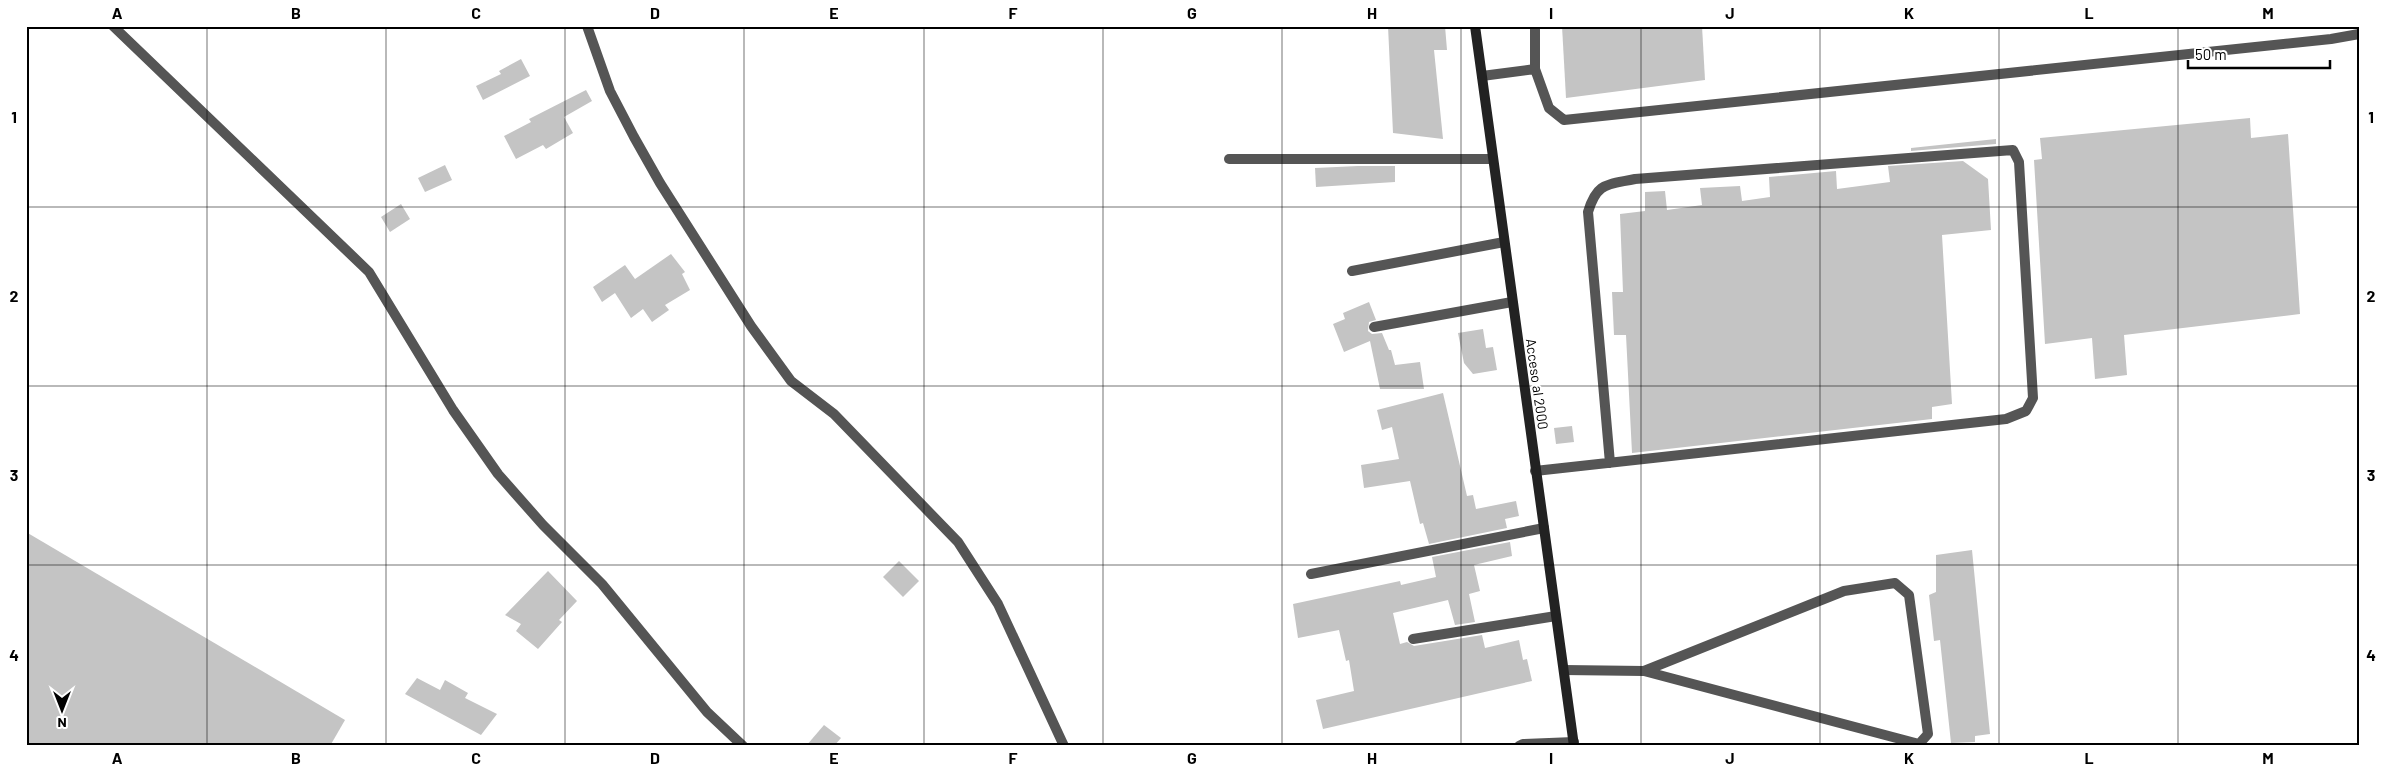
<svg xmlns="http://www.w3.org/2000/svg" width="2385" height="772" viewBox="0 0 2385 772" font-family="Barlow,sans-serif">
	<style>
		.building { fill: #c4c4c4 }
		.lines { fill: none; stroke-linecap: round; stroke-linejoin: round }
		.lane { stroke: #555; stroke-width: 10 }
		.street { stroke: #555; stroke-width: 10 }
		.secondary { stroke: #222; stroke-width: 10 }
		.grid { fill: none; stroke: #000; stroke-width: 1; stroke-opacity: 0.55 }
		.labels { text-anchor: middle; stroke-width: 4; stroke-linejoin: round; paint-order: stroke }
		.street-label { font-size: 14px; fill: #000; stroke: #fff }
		.neatline { fill: none; stroke: #000; stroke-width: 2 }
		.grid-label { font-size: 16px; text-anchor: middle; font-weight: bold; fill: #000 }
	</style>
	<rect width="100%" height="100%" fill="#fff"/>
	<g class="building">
		<polygon points="1388,26 1445,26 1447,50 1434,50 1443,139 1393,133"/>
		<polygon points="1562,26 1702,26 1705,80 1566,98"/>
		<polygon points="521,59 530,76 483,100 476,86 501,74 499,71"/>
		<polygon points="586,90 592,101 564,117 573,133 546,149 543,145 516,159 504,136 531,122 529,119"/>
		<polygon points="2250,118 2251,138 2288,134 2300,314 2124,335 2127,375 2095,379 2092,338 2045,344 2034,160 2042,159 2040,138"/>
		<polygon points="1996,139 1996,144 1911,151 1911,148"/>
		<polygon points="1963,161 1988,179 1991,230 1942,235 1952,404 1932,407 1932,419 1632,453 1626,335 1614,335 1612,292 1623,292 1620,214 1645,211 1645,192 1665,191 1667,210 1702,205 1700,188 1740,186 1742,201 1770,197 1769,177 1836,171 1837,189 1890,182 1888,166"/>
		<polygon points="445,165 452,180 425,192 418,178"/>
		<polygon points="1358,166 1395,166 1395,182 1316,187 1315,168"/>
		<polygon points="401,204 410,219 390,232 381,217"/>
		<polygon points="671,254 685,272 682,274 690,290 665,305 669,310 652,322 643,309 631,318 615,293 602,302 593,287 625,265 635,279"/>
		<polygon points="1369,302 1376,320 1369,322 1368,331 1372,334 1382,333 1389,350 1391,350 1395,365 1420,362 1424,389 1380,389 1370,341 1344,352 1333,324 1345,319 1343,313"/>
		<polygon points="1483,329 1486,348 1493,347 1497,370 1473,374 1464,363 1458,333"/>
		<polygon points="1443,393 1467,496 1473,495 1476,509 1516,501 1519,516 1505,519 1507,528 1429,544 1423,523 1420,524 1410,481 1364,488 1361,465 1399,459 1392,427 1382,430 1377,410"/>
		<polygon points="1572,426 1574,442 1556,444 1554,428"/>
		<polygon points="26,532 345,720 330,746 26,746"/>
		<polygon points="1510,542 1512,556 1474,565 1480,591 1469,594 1475,622 1455,625 1448,600 1393,613 1400,644 1407,642 1414,646 1482,635 1485,648 1519,640 1523,660 1527,659 1532,681 1323,729 1316,700 1354,691 1349,660 1346,661 1339,630 1298,638 1293,604 1400,581 1401,585 1436,577 1432,557"/>
		<polygon points="1972,550 1990,734 1975,736 1975,742 1951,743 1940,640 1934,641 1929,595 1936,592 1936,555"/>
		<polygon points="899,561 919,581 903,597 883,577"/>
		<polygon points="548,571 577,601 559,620 562,622 538,649 516,631 521,624 505,615"/>
		<polygon points="417,678 440,690 445,680 468,693 465,698 497,714 481,735 405,694"/>
		<polygon points="824,725 841,738 834,746 806,746"/>
	</g>
	<g class="lines">
		<g class="lane">
			<polyline points="1535,69 1535,26"/>
			<polyline points="1482,76 1535,69 1549,108 1564,120 2331,39 2359,34"/>
			<polyline points="1229,159 1493,159"/>
			<polyline points="1352,271 1504,242"/>
			<polyline points="1374,327 1512,302"/>
			<path d="M1535 471 2006 419 2026 411 2033 398 2019 162 2013 150 1635 179C1607 185 1597 182 1588 212L1610 463"/>
			<polyline points="1311,574 1544,528"/>
			<polyline points="1413,639 1556,616"/>
			<polyline points="1564,670 1644,671 1919,744 1928,734 1909,595 1895,583 1844,591 1644,671"/>
			<polyline points="1519,746 1523,744 1574,742"/>
		</g>
		<g class="street">
			<polyline points="113,26 369,272 453,410 498,474 543,525 602,584 707,712 743,746"/>
			<polyline points="587,26 610,91 634,137 660,183 751,326 791,381 834,414 958,542 998,604 1064,746"/>
		</g>
		<polyline class="secondary" points="1475,26 1574,746"/>
	</g>
	<path class="grid" d="M207 26V746M386 26V746M565 26V746M744 26V746M924 26V746M1103 26V746M1282 26V746M1461 26V746M1641 26V746M1820 26V746M1999 26V746M2178 26V746M26 207H2359M26 386H2359M26 565H2359"/>
	<g class="labels">
		<g class="street-label">
			<text transform="translate(1537 384) rotate(82)" y="5">Acceso al 2000</text>
		</g>
	</g>
	<rect width="2385" height="772" fill="none" stroke="#ffffff" stroke-width="55"/>
	<g transform="translate(62 710) rotate(180)" stroke="#ffffff" stroke-width="4" paint-order="stroke">
	<path d="M0-4L9 19L0 12L-9 19Z" fill="#000000"/>
	<text y="-8" font-size="14" font-weight="bold" text-anchor="middle" fill="#000000">N</text>
	</g>
	<path d="M2188 60v8h142v-8" fill="none" stroke="#000000" stroke-width="2.5"/>
	<text x="2195" y="60" font-size="15" fill="#000000" stroke="#ffffff" stroke-width="4" paint-order="stroke">50 m</text>
	<rect x="28" y="28" width="2330" height="716" class="neatline"/>
	<g class="grid-label">
		<text x="117" y="19">A</text>
		<text x="296" y="19">B</text>
		<text x="476" y="19">C</text>
		<text x="655" y="19">D</text>
		<text x="834" y="19">E</text>
		<text x="1013" y="19">F</text>
		<text x="1192" y="19">G</text>
		<text x="1372" y="19">H</text>
		<text x="1551" y="19">I</text>
		<text x="1730" y="19">J</text>
		<text x="1909" y="19">K</text>
		<text x="2089" y="19">L</text>
		<text x="2268" y="19">M</text>
		<text x="14" y="123">1</text>
		<text x="2371" y="123">1</text>
		<text x="14" y="302">2</text>
		<text x="2371" y="302">2</text>
		<text x="14" y="481">3</text>
		<text x="2371" y="481">3</text>
		<text x="14" y="661">4</text>
		<text x="2371" y="661">4</text>
		<text x="117" y="764">A</text>
		<text x="296" y="764">B</text>
		<text x="476" y="764">C</text>
		<text x="655" y="764">D</text>
		<text x="834" y="764">E</text>
		<text x="1013" y="764">F</text>
		<text x="1192" y="764">G</text>
		<text x="1372" y="764">H</text>
		<text x="1551" y="764">I</text>
		<text x="1730" y="764">J</text>
		<text x="1909" y="764">K</text>
		<text x="2089" y="764">L</text>
		<text x="2268" y="764">M</text>
	</g>
</svg>
